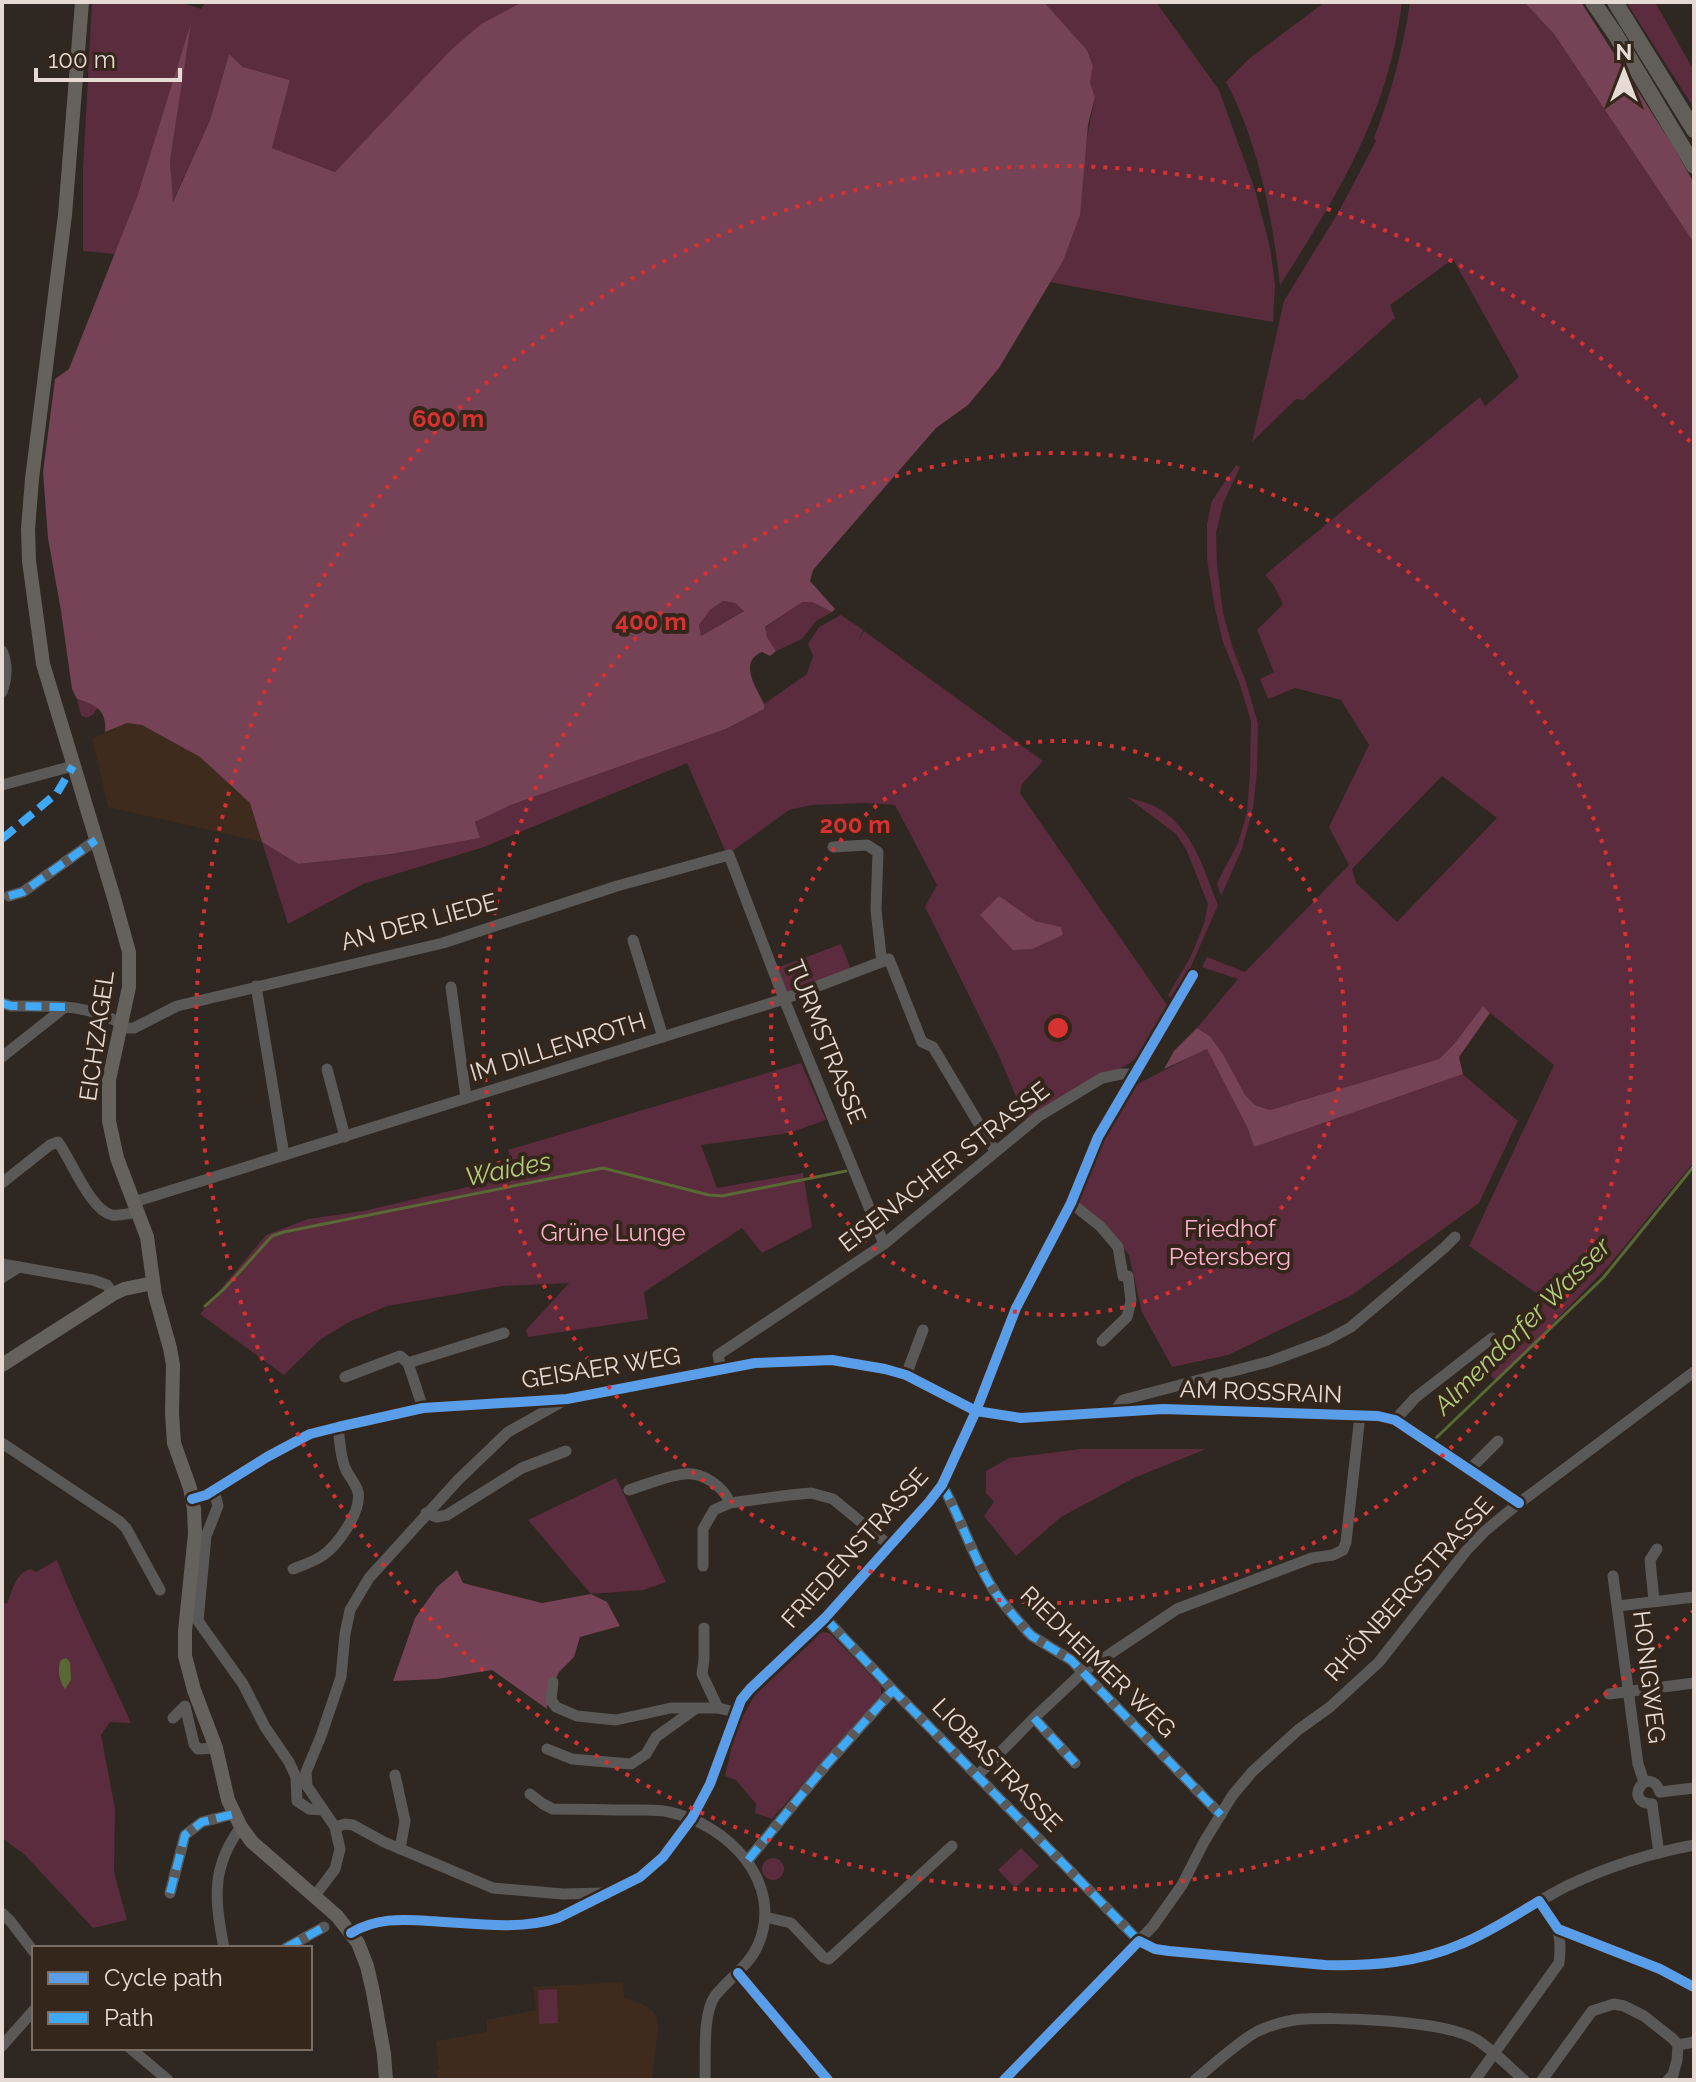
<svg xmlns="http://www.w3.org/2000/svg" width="1696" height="2082" viewBox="0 0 1696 2082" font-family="Raleway,sans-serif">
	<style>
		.built { fill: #3e2b1d }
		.green { fill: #5b2c3e; fill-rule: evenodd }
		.forest { fill: #764255; fill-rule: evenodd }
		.water { fill: #596934 }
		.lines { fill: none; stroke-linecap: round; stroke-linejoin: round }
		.stream { stroke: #596934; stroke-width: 3 }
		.minor { stroke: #5b5957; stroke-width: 11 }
		.major { stroke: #65625d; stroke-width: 14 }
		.highway { stroke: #625e5a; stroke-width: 16 }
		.quiet { stroke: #3fa9f5; stroke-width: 8; stroke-dasharray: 16 8; stroke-linecap: butt }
		.cycleway-casing { stroke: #35261b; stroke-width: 15 }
		.cycleway { stroke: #5a9eea; stroke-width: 10 }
		.ring { fill: none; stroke: #d73131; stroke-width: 4; stroke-dasharray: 4 8 }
		.labels { text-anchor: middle; stroke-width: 8; stroke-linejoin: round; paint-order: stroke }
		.street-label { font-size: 24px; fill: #e5dbd4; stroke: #35261b }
		.park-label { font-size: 24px; fill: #feb3cd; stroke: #35261b }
		.water-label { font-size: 26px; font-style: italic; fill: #b1ce79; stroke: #35261b }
		.centre { fill: #d73131; stroke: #35261b; stroke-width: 4 }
		.ring-label { font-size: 24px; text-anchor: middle; font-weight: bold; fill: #d73131; stroke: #35261b; stroke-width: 8; stroke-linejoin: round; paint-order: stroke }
	</style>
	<rect width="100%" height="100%" fill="#2f2721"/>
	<g class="built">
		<polygon points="127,723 142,725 200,757 250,803 262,842 108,807 92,738"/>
		<polygon points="623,1982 624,1997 642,2004 653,2011 656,2016 658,2029 652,2080 438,2080 436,2071 439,2069 436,2041 487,2032 486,2020 536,2010 533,1987"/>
	</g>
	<g class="green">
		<polygon points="92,2 180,2 201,9 205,2 522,2 481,24 335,172 272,148 290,80 243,67 229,54 210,120 172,203 170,161 189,32 137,197 115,254 83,251 83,169"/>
		<polygon points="1044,2 1156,2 1219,90 1255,190 1270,247 1275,285 1273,322 1162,303 1050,282 1063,261 1095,97 1090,82 1093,66 1087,50"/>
		<path d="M1325 2H1402C1389 112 1338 195 1280 285 1272 216 1259 144 1226 82L1251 57Z"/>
		<path d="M1410 2H1524L1554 34 1694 243V1162L1610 1264 1530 1347 1495 1380 1489 1374 1542 1297 1469 1246 1554 1065 1483 1007 1454 1044 1439 1059 1270 1110 1255 1105 1244 1095 1223 1054 1210 1036 1197 1028 1238 979 1202 967 1207 957 1245 972 1349 865 1329 827 1369 745 1341 700 1295 688 1268 699 1260 679 1274 672 1257 630 1283 604 1273 584 1265 575 1480 397 1485 406 1519 377 1453 259 1390 305 1395 318 1303 400 1296 399 1252 442 1284 301 1338 213 1376 141 1374 138C1391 94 1403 49 1410 2ZM1442 776 1497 818 1397 922 1356 883 1352 869Z"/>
		<polygon points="1626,2 1655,2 1694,71 1694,108"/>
		<polygon points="1236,465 1240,467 1223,504 1216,533 1217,565 1223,613 1233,649 1246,682 1258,724 1257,772 1253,808 1242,849 1221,896 1217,883 1238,843 1247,812 1250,772 1251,721 1239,682 1223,642 1215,609 1207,559 1207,524 1212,501"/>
		<polygon points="723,601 735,603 745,610 701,636 699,625 710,610"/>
		<polygon points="802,601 812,602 832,612 816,621 802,639 776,651 767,637 765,628"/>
		<path d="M841 615 863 630 859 640 864 631 1043 761 1022 784 1020 793 1169 1008 1141 1053 1130 1063 1026 1121 1000 1058 925 907 937 885 895 805 865 803 811 805 789 810 727 855 687 763 484 847 363 884 288 924 262 842 298 864 393 854 479 838 475 822 512 804 726 729 764 709V704L807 674 813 656 808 644 819 627ZM999 897 1035 921 1060 927 993 928 981 915Z"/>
		<polygon points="77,699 95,704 97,708 93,715 86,718 81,715"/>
		<path d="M1127 797C1135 800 1144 802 1152 805 1192 824 1203 868 1218 905L1185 980 1173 1001 1168 995 1190 958 1204 924 1208 904 1186 849 1176 834Z"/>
		<polygon points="841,944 852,972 788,996 777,968"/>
		<polygon points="1207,1048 1248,1129 1254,1147 1460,1072 1518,1121 1479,1203 1352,1295 1228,1355 1172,1367 1142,1312 1129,1255 1101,1220 1075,1201 1101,1138 1130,1088"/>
		<polygon points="801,1063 826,1120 789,1133 701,1145 717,1188 803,1173 812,1227 762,1253 742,1228 644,1292 648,1319 528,1337 526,1330 569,1283 503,1286 387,1306 349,1322 321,1339 284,1375 200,1314 266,1235 308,1219 363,1211 515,1176 508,1150"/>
		<polygon points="1081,1449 1206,1449 1134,1478 1061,1517 1016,1556 984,1516 994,1502 986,1493 986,1471 1009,1458"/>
		<polygon points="616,1478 666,1582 643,1590 591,1594 528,1520"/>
		<path d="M57 1560C78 1616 107 1668 131 1723L110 1722 101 1735 115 1809 114 1872 127 1920 93 1928 25 1855 2 1838V1601L7 1604C12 1591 16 1572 31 1569L36 1572Z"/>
		<polygon points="822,1632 830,1633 881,1686 881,1695 772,1819 755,1813 756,1804 736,1780 725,1776 736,1728 755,1695"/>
		<polygon points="1021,1848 1039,1866 1015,1888 998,1870"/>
		<circle cx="773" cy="1869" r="11"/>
		<polygon points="557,1989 558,2023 539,2024 538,1990"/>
	</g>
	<g class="forest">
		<path d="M522 2H1044L1087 50 1093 66 1090 82 1095 97 1088 125 1080 215 1063 261 999 368 968 405 936 428 813 570 810 581 835 609 832 612 812 602H802L765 627 767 637 776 651 770 656 762 652C738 662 756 687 764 704V709L726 729 513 804 475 822 480 838 392 854 298 864 262 842 250 803 200 757 142 725 127 723 105 732C107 710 96 705 77 699L72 689 61 611 48 538 43 472 55 379 69 369 137 197 191 23 170 161 173 202 210 120 229 54 243 67 290 80 272 148 335 172 451 50 481 24ZM723 601 735 603 744 611 701 636 699 625 710 610Z"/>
		<polygon points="1524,2 1581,2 1673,146 1694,183 1694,243 1554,34"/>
		<polygon points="999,896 1035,921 1061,927 1063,935 1032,949 1013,950 980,915"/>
		<polygon points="1483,1006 1490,1013 1459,1057 1463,1074 1254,1147 1248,1129 1207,1049 1164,1069 1174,1051 1197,1028 1210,1036 1223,1054 1245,1095 1255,1105 1270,1110 1439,1059 1454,1044"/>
		<polygon points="457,1570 463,1583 542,1603 591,1594 607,1602 620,1626 580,1637 574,1657 559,1672 549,1692 547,1709 492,1670 437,1679 393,1681 415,1618 437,1587"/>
	</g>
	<path class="water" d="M66 1658 70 1662 71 1680 65 1689C59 1682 57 1668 61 1660Z"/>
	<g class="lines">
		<g class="stream">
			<polyline points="205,1306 224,1289 272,1236 284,1232 603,1168 709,1195 722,1196 846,1171"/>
			<polyline points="1436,1438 1603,1278 1694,1166"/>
		</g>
		<g class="minor">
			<path d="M2 651C8 664 7 678 2 692"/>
			<polyline points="2,785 73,766"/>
			<polyline points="833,847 867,845 878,852 876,910 881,955 883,960"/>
			<polyline points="9,896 23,892 96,840"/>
			<polyline points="633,940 663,1037"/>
			<polyline points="256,986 284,1155"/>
			<polyline points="451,987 466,1098"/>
			<path d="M2 1003 11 1006C51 1006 85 1003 122 1024"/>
			<polyline points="121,1028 134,1028 177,1006 443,943 617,886 729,855 784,999 884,1244"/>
			<polyline points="2,1057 65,1007"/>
			<polyline points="327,1069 345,1137"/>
			<path d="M2 1183 50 1145 58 1142C71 1159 90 1210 112 1215 121 1216 130 1213 138 1212"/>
			<polyline points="134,1202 784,999 889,959 922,1042 933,1047 995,1151"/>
			<polyline points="1071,1203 1100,1226 1118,1247 1123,1276 1128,1276 1131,1301 1127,1317 1102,1341"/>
			<polyline points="2,1264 93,1280 107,1285 113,1294"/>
			<polyline points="2,1278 19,1267"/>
			<polyline points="408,1363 504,1333"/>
			<polyline points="721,1369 718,1355 884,1244 1039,1116 1102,1078 1121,1074 1134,1074"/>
			<polyline points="906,1375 923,1330"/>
			<polyline points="345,1377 400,1356 408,1363 423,1408"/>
			<polyline points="1114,1412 1123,1400 1271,1361 1327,1340 1351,1327 1444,1248 1455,1237"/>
			<polyline points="1395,1420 1415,1398 1492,1338"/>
			<polyline points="2,1443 119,1521 126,1528 160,1590"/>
			<polyline points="1469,1470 1498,1441"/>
			<path d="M942 1485C962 1520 973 1559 995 1592 1004 1606 1016 1618 1027 1631L1032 1636 1071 1660 1221 1815"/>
			<path d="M629 1490C645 1485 669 1475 685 1474 703 1472 724 1487 730 1503"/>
			<polyline points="214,1491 218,1506 206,1536 198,1621 243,1684 265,1727 289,1762 296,1777 297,1801 309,1809 323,1810"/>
			<polyline points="192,1499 206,1495 267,1457 310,1434 338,1427 423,1408 567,1399 755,1363 832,1360 885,1369 906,1375 976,1411 1021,1418 1163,1409 1378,1416 1395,1420 1519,1503"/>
			<polyline points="426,1513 437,1517 447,1515 522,1468 566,1451"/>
			<polyline points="703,1566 703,1529 714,1510 730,1503 790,1495 811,1493 833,1499 889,1545"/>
			<path d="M293 1569C303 1565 313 1562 322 1556 337 1546 362 1512 358 1492 356 1484 350 1478 346 1470 340 1457 340 1441 338 1427"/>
			<polyline points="1613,1576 1638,1764 1644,1782"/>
			<polyline points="1654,1601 1650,1560 1657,1549"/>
			<polyline points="1618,1606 1694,1597"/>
			<path d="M825 1618 893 1690 1139 1941 1155 1949C1185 1955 1216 1955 1246 1957 1321 1964 1389 1974 1461 1945 1498 1929 1531 1904 1567 1886 1607 1867 1651 1853 1694 1845"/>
			<polyline points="704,1628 704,1659 702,1674 718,1708"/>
			<polyline points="553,1682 551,1700 556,1707 577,1716 616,1720 671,1708 718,1708 735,1712"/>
			<polyline points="1609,1694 1694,1683"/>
			<polyline points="173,1718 185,1706 194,1744 198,1749 216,1748"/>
			<polyline points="1034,1718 1075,1763"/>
			<polyline points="547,1749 572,1759 631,1764 646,1754 656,1737 695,1709"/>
			<polyline points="395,1775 405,1821 400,1849"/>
			<polyline points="977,1776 1034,1718 1083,1672 1177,1609 1312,1558 1333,1555 1343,1550 1346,1542 1360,1415"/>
			<polyline points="1660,1792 1694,1788"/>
			<path d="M530 1794 543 1804 553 1809C580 1809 606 1810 633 1810 645 1810 658 1809 669 1812 728 1824 785 1883 758 1945 749 1966 729 1978 715 1996 702 2014 706 2058 705 2080"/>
			<path d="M1652 1804C1621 1802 1649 1763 1660 1792"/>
			<polyline points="1652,1804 1659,1853"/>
			<polyline points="335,1827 345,1824 353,1825 384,1842 493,1888 563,1894 602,1893"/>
			<polyline points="748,1860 826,1765 893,1690"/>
			<polyline points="170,1893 185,1835 202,1822 234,1814"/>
			<polyline points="314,1897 335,1869 340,1849 335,1827 307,1786 306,1772 321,1736 341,1677 345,1634 350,1610 369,1578 458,1480 508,1432 565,1400"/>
			<polyline points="2,1913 11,1922 34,1952"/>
			<polyline points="765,1917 791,1923 823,1957 829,1959 952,1846"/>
			<polyline points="1558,1929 1660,1969 1694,1987"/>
			<path d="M351 1933C375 1918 402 1919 429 1921 471 1923 518 1931 558 1918L640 1877 663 1857 692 1818 710 1784 741 1700 750 1689 825 1618 929 1502 942 1485 976 1411 1016 1308 1071 1203 1098 1137 1193 975"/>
			<path d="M224 1948C215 1901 210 1868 241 1827"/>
			<polyline points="286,1948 324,1927"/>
			<polyline points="738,1973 828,2080"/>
			<polyline points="1678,2045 1694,2042"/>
			<polyline points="2,2046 34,2010"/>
			<polyline points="130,2048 168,2080"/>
			<polyline points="1004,2080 1153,1926 1182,1885 1204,1842 1232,1796 1252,1772 1298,1730 1330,1707 1379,1662 1466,1551 1485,1531 1519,1503 1694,1372"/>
			<path d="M1195 2080C1212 2066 1239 2041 1258 2031 1269 2026 1282 2022 1294 2020 1332 2016 1445 2020 1477 2040 1494 2051 1509 2067 1524 2080"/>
			<path d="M1475 2080 1559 1963C1563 1930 1556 1927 1539 1901"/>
			<polyline points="1542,2080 1592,2011 1614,2004 1624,2006 1644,2016 1673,2039 1678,2045 1677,2060 1673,2075 1668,2080"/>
		</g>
		<g class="major">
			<polyline points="82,2 65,215 32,479 28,529 29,561 43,664 114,898 129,952 129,987 109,1080 109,1121 117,1158 147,1237 155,1295 170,1348 173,1365 172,1414 174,1443 190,1488 194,1509 195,1534 185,1631 185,1656 194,1690 216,1748 228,1800 241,1827 252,1842 337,1916 358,1943 367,1966 373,1992 384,2054 386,2080"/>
			<polyline points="2,1365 113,1294 124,1289 153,1283"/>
		</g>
		<g class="highway">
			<polyline points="1593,2 1615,34 1694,166"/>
			<polyline points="1615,2 1694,130"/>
		</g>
		<g class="quiet">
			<polyline points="2,839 57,793 73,766"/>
			<polyline points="9,896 23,892 96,840"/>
			<polyline points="2,1003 11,1006 65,1007"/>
			<path d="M942 1485C962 1520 973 1559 995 1592 1004 1606 1016 1618 1027 1631L1032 1636 1071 1660 1221 1815"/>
			<polyline points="825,1618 893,1690 1139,1941"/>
			<polyline points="1034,1718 1075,1763"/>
			<polyline points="748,1860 826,1765 893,1690"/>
			<polyline points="170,1893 185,1835 202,1822 234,1814"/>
			<polyline points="286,1948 324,1927"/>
		</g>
		<defs>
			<g id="cycleway">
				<polyline points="192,1499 206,1495 267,1457 310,1434 338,1427 423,1408 567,1399 755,1363 832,1360 885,1369 906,1375 976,1411 1021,1418 1163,1409 1378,1416 1395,1420 1519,1503"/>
				<path d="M351 1933C375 1918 402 1919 429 1921 471 1923 518 1931 558 1918L640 1877 663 1857 692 1818 710 1784 741 1700 750 1689 825 1618 929 1502 942 1485 976 1411 1016 1308 1071 1203 1098 1137 1193 975"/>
				<polyline points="738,1973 828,2080"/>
				<path d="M1004 2080 1139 1941 1155 1949 1169 1951 1325 1965C1372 1966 1418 1963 1461 1944 1488 1933 1514 1916 1539 1901L1558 1929 1660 1969 1694 1987"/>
			</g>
		</defs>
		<use href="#cycleway" class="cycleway-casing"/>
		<use href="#cycleway" class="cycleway"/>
	</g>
	<g class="ring">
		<circle cx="1058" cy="1028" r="287"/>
		<circle cx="1058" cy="1028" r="575"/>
		<path d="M1694 1610A862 862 0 1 1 1694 446"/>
	</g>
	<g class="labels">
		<g class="street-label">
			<text transform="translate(419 922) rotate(-15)" y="8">AN DER LIEDE</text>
			<text transform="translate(97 1036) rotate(-82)" y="8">EICHZAGEL</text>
			<text transform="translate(826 1042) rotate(68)" y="8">TURMSTRASSE</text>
			<text transform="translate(558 1047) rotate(-17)" y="8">IM DILLENROTH</text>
			<text transform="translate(944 1167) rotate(-38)" y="8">EISENACHER STRASSE</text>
			<text transform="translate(601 1368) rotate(-9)" y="8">GEISAER WEG</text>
			<text transform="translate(1261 1392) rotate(2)" y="8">AM ROSSRAIN</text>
			<text transform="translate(855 1548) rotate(-48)" y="8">FRIEDENSTRASSE</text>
			<text transform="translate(1409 1589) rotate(-48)" y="8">RHÖNBERGSTRASSE</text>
			<text transform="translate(1098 1662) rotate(44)" y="8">RIEDHEIMER WEG</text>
			<text transform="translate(1649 1677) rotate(83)" y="8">HONIGWEG</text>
			<text transform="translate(997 1765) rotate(46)" y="8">LIOBASTRASSE</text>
		</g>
		<g class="park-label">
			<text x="1230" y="1237">Friedhof<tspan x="1230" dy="28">Petersberg</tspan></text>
			<text x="613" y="1241">Grüne Lunge</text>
		</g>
		<g class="water-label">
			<text transform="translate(508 1169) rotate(-11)" y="9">Waides</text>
			<text transform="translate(1522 1326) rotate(-45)" y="9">Almendorfer Wasser</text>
		</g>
	</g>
	<circle cx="1058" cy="1028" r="12" class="centre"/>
	<g class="ring-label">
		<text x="448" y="427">600 m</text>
		<text x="651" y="630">400 m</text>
		<text x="855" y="833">200 m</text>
	</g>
	<rect width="1696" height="2082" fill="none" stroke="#e5dbd4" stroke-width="8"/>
	<rect x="32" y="1946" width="280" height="104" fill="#35261b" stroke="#7b6e65" stroke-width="2"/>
	<rect x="48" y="1972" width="40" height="12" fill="#5a9eea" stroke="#7b6e65" stroke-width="2"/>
	<text x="104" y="1986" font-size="24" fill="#e5dbd4">Cycle path</text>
	<rect x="48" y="2012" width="40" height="12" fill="#3fa9f5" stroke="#7b6e65" stroke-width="2"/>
	<text x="104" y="2026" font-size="24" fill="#e5dbd4">Path</text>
	<g transform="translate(1624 72)" stroke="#35261b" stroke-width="6" paint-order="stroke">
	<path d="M0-6L14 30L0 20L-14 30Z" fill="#e5dbd4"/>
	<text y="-12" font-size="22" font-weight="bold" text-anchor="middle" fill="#e5dbd4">N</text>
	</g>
	<path d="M36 68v12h144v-12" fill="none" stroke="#e5dbd4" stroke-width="4"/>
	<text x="48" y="68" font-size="24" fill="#e5dbd4" stroke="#35261b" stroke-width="6" paint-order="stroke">100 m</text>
</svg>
